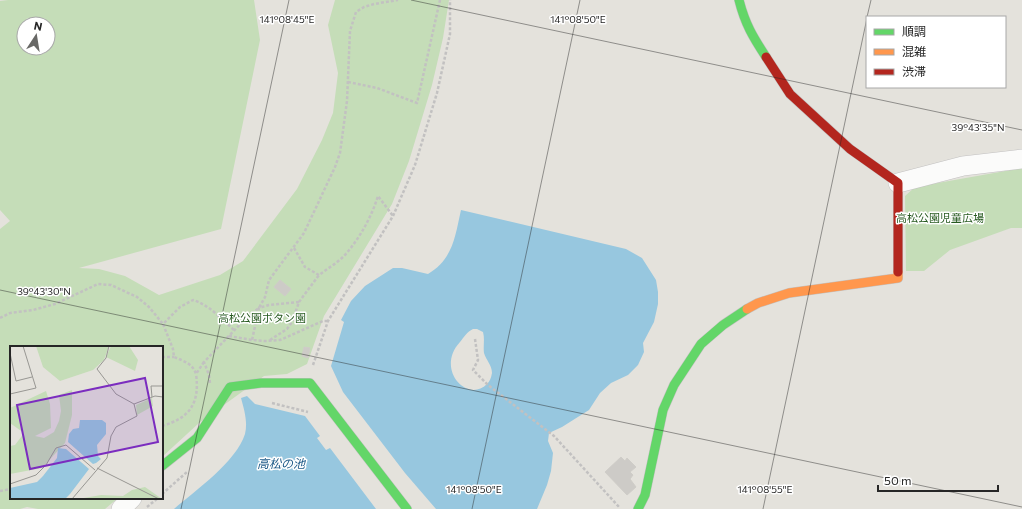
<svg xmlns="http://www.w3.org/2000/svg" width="1022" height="509" viewBox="0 0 1022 509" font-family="Commissioner,'Noto Sans JP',sans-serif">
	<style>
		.green { fill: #c5ddb8; fill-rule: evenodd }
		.water { fill: #97c7df; fill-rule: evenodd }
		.building { fill: #cdcbc7; stroke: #cfcdc8 }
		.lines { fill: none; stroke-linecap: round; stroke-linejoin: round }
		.street-casing { stroke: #c2c1c1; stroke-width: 20 }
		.fast-casing { stroke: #c2c1c1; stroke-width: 10 }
		.slow-casing { stroke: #c2c1c1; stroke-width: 10 }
		.jam-casing { stroke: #c2c1c1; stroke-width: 10 }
		.path { stroke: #c2c1c1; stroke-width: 2.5; stroke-dasharray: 3 2; stroke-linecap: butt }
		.street { stroke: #fbfbfa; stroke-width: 19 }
		.fast { stroke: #63d668; stroke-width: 9 }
		.slow { stroke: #ff974d; stroke-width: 9 }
		.jam { stroke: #b3261e; stroke-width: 9 }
		.ticks { fill: none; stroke: #262626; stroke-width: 1; stroke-opacity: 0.45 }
		.labels { text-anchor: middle; stroke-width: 3; stroke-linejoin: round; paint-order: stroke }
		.park-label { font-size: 11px; fill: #275a20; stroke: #fff }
		.water-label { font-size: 12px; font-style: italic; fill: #1b5886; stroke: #fff }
		.inset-road { fill: none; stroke: #989793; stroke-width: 1 }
		.view { fill: #7b2cbf; fill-opacity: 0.15; stroke: #7b2cbf; stroke-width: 2 }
		.inset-edge { fill: none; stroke: #262626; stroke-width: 2 }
		.ticks-label { font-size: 10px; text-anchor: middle; fill: #262626; stroke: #fff; stroke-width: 3; stroke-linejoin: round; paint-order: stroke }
	</style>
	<rect width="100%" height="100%" fill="#e4e2dc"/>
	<g class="green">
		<path d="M8 0H254L260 40 221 229 79 268 99 269 125 276 159 295 220 275 243 261 297 189 322 140 333 113 338 73 328 25 335 0H449L443 38 432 85 409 161 392 204 324 316 307 364 287 374 264 376 199 423 162 457V347H11V498H118L105 509H38L27 507 20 509H0V229L10 221 0 210V1ZM24 24H48V48H24Z"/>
		<polygon points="1022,168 1022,228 1011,228 950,250 924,271 906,271 905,196 915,187"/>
	</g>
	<g class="water">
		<path d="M461 210 626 249 642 258 656 280 658 292V304L654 322 643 343 644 352 638 365 628 375 611 383 600 393 589 410 562 427 549 433 548 441 553 453 551 471 547 485 537 509H436L405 473 343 392 331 366 344 322 341 320 351 301 365 286 393 268H402L428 274C453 259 455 237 461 210ZM473 329H477L483 332C485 339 483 346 484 353 486 360 492 365 492 373 491 378 490 381 487 384 467 404 435 369 460 342 464 337 467 332 473 329Z"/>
		<path d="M247 396 255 404 305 416 320 436 317 438 326 450 330 448 376 509H174C196 490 236 462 245 434 248 422 244 409 241 398Z"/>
	</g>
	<g class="building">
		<polygon points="280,280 291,289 285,296 274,287"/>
		<polygon points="304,347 310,348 308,358 302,356"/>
		<polygon points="621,457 625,461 627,458 636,467 630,472 633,475 630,479 636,487 627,495 605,472"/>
	</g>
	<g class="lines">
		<defs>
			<g id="street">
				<polyline points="898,183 963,166 1022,159"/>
				<polyline points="121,509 132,498"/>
			</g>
			<g id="fast">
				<path d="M739 0C745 24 753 37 766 57"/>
				<polyline points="162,466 197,438 230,387 261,383 310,383 407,509"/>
				<polyline points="638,509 645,495 663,410 674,385 701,344 723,325 747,309"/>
			</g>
			<polyline id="slow" points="747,309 758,303 789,293 898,278 898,272"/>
			<polyline id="jam" points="766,57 790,94 850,149 898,183 898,272"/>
		</defs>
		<use href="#street" class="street-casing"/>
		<use href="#fast" class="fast-casing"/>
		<use href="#slow" class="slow-casing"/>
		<use href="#jam" class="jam-casing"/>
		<g class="path">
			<polyline points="348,82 377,88 417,103 440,0"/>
			<path d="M294 248 305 267 319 275C327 269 337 263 344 256 360 238 371 218 378 196L393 216"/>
			<polyline points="299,302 269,305 259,308 252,340 265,341 280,340 323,321 328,321"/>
			<polyline points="0,318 10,313 33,310 55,304 98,284 111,285 137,297 149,307 163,324"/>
			<polyline points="229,336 252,340"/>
			<polyline points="475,339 478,360 473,370 488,385 554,436 620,508"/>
			<polyline points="270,340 287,329 292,322 299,302 319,275"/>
			<polyline points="162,357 174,357"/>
			<path d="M204 362 196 374C193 364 184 361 174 357L173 349 163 324 180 307 193 300C209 305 222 319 235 331"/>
			<polyline points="313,365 328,321 393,216 415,165 437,93 450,34 450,0"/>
			<polyline points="210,383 209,375 204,362 248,316 259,308 265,297 269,280 304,233 335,167 340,153 347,101 350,31 356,12 364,7 374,4 398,0"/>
			<polyline points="272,403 308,412"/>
			<path d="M162 426C190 418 200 403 196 374"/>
			<polyline points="0,491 11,489"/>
			<polyline points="162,494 187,472"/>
			<polyline points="147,507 158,498"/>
		</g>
		<use href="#street" class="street"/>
		<use href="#fast" class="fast"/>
		<use href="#slow" class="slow"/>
		<use href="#jam" class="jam"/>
	</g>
	<path class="ticks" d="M411 0 1022 130M867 17 871 0M0 290 1022 507M181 509 289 0M472 509 580 0M763 509 867 18"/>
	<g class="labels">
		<g class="park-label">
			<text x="940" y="222">高松公園児童広場</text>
			<text x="262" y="322">高松公園ボタン園</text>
		</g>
		<g class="water-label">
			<text x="281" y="468">高松の池</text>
		</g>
	</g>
	<g transform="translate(10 346)">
		<rect width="153" height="153" fill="#e4e2dc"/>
		<path d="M26 0H99L94 14 83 24 50 35 33 21ZM101 0H119L128 14 125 25 96 11ZM62 44V69L55 97 32 122 0 128V100L5 99 14 87 0 77V62L36 45 40 58 41 82 25 90 34 92 44 86 49 75 51 65 49 49ZM142 52 143 60 127 69 126 59ZM135 141 152 153H68L91 149 113 150 122 144Z" fill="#c5ddb8"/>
		<path d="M70 74H92L96 77V88L87 99 88 110 91 113 86 117 83 118 58 96 59 88 63 83 69 82ZM48 102 56 103 79 123 60 148 55 153H0V142L27 136 33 130 47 112Z" fill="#97c7df"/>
		<path class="inset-road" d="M99 0 96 12 87 23 106 48 124 58M0 7 6 35 22 31M0 48 26 42 13 0M142 51 141 40H153M124 58 145 50 153 51M87 122 149 153M0 138 26 129 36 119 46 102 56 99 85 124M62 153 97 112 101 90 106 81 127 70 124 58"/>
		<path class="view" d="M135 32 148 96 20 123 7 59Z"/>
		<rect width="153" height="153" class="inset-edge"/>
	</g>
	<g class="ticks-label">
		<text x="287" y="23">141°08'45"E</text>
		<text x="578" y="23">141°08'50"E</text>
		<text x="978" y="131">39°43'35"N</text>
		<text x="44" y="295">39°43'30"N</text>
		<text x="474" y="493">141°08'50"E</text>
		<text x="765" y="493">141°08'55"E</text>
	</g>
	<rect x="866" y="16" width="140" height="72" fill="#ffffff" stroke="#a8a8a8"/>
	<rect x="874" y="29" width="20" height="6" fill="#63d668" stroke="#a8a8a8"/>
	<text x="902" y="36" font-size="12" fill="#262626">順調</text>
	<rect x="874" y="49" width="20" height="6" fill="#ff974d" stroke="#a8a8a8"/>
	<text x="902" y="56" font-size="12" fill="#262626">混雑</text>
	<rect x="874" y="69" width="20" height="6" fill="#b3261e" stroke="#a8a8a8"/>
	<text x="902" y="76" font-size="12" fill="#262626">渋滞</text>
	<g transform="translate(36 36) rotate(12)"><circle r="19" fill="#ffffff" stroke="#a8a8a8"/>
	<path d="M0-3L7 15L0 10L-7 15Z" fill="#686866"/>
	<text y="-6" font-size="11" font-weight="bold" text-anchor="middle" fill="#262626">N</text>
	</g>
	<path d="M878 485v6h120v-6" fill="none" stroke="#262626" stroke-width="2"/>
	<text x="884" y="485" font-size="12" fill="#262626" stroke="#ffffff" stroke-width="3" paint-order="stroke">50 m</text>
</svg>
